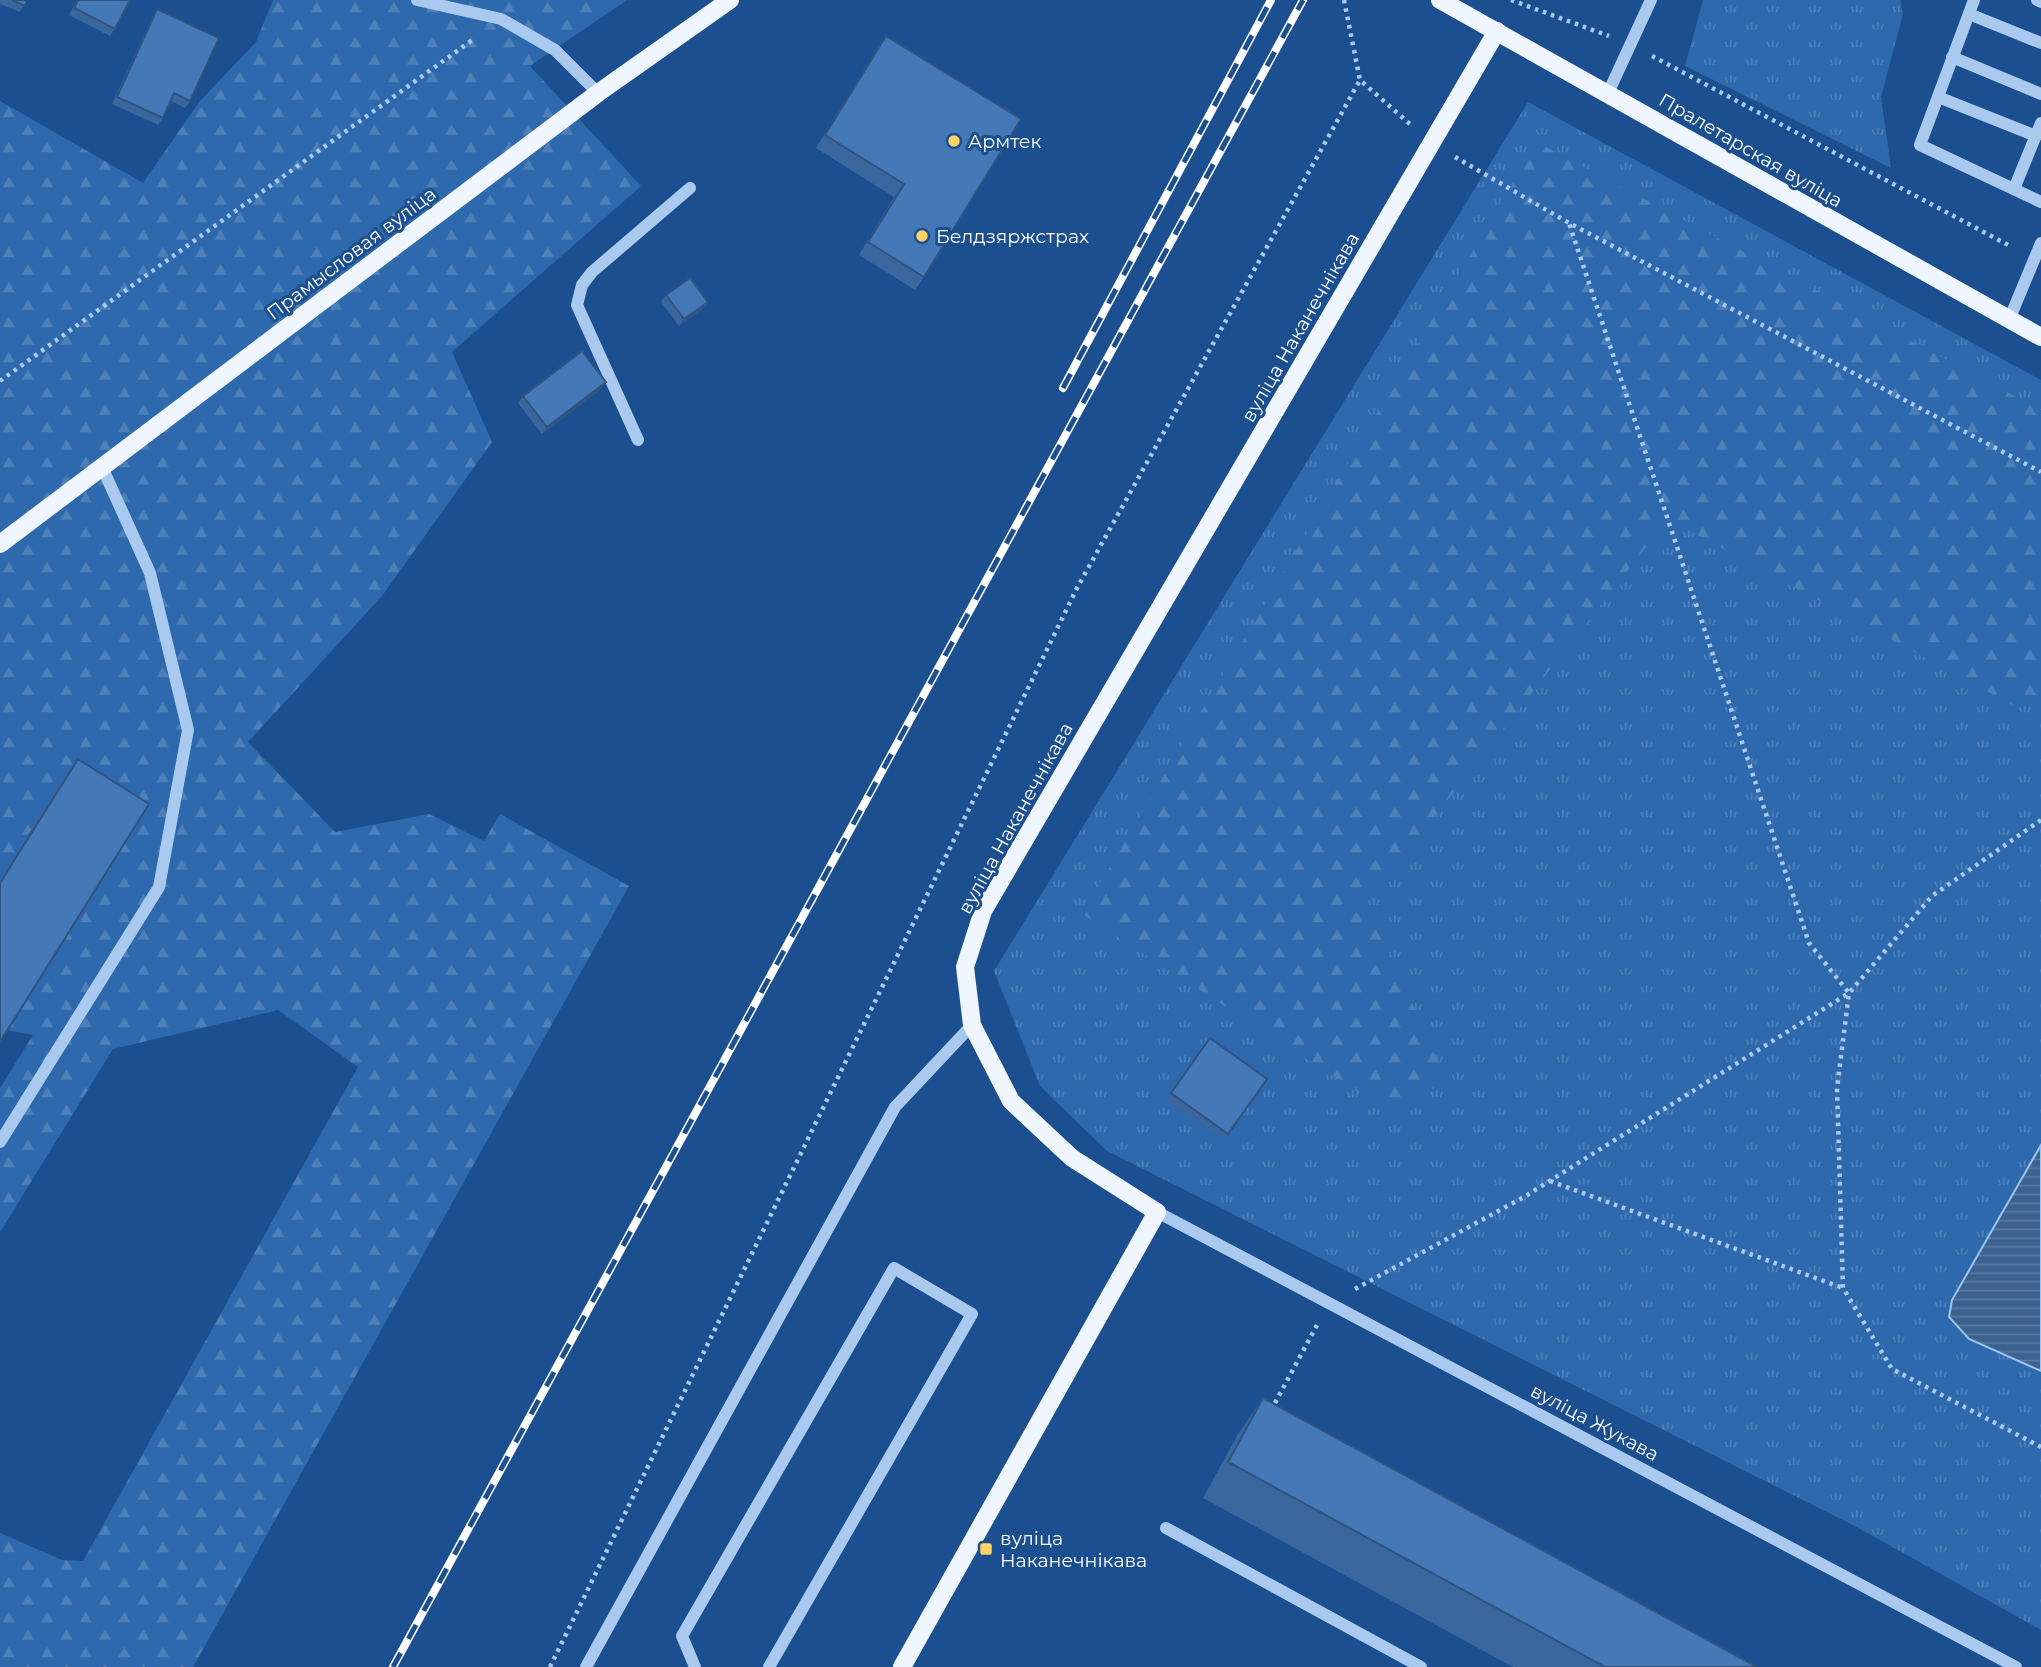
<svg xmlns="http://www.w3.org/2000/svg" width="2041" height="1667" viewBox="0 0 2041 1667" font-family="Montserrat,sans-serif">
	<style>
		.grass { fill: url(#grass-tufts) }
		.forest { fill: url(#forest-firs) }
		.water { fill: url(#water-rules); stroke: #9cc4f0; stroke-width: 2 }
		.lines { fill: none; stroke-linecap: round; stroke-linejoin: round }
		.path { stroke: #a9c9ee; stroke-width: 4.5; stroke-dasharray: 3.5 5; stroke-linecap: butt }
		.minor { stroke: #a9c9ee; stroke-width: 12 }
		.major { stroke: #f0f6ff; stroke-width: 18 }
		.rail-casing { stroke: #fff; stroke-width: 8 }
		.rail { stroke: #1b4f8f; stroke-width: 5; stroke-dasharray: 16; stroke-linecap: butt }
		.wall { fill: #3a679d }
		.shaded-wall { fill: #305480 }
		.building { fill: #4478b7; stroke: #305480; stroke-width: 2 }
		.poi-dot { fill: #ffd166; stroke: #1b4f8f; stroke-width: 2.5 }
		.labels { text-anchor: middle; stroke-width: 6; stroke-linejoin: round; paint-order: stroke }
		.poi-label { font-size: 19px; fill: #fff; stroke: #1b4f8f; text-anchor: start }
		.street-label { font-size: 19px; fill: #fff; stroke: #1b4f8f }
	</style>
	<defs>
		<pattern id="grass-tufts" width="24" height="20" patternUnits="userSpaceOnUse" patternTransform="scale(1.75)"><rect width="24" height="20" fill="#2e69ad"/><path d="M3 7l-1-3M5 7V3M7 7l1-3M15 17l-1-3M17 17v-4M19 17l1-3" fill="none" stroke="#4d80b9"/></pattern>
		<pattern id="forest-firs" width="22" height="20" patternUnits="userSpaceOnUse" patternTransform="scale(1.75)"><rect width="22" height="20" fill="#2e69ad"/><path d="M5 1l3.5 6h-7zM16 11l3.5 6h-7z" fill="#4d80b9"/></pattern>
		<pattern id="water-rules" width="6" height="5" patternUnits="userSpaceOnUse" patternTransform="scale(1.75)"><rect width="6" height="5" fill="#3c6290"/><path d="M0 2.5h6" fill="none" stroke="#597aa1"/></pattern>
	</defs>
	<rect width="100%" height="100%" fill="#1b4f8f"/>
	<g class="grass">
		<polygon points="1703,0 1900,0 1903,14 1881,97 1891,168 1685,66"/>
		<polygon points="1528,102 2041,380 2041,1145 1952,1299 1969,1339 2041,1371 2041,1630 1853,1525 1107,1151 1040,1086 994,971"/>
	</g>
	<g class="forest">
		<polygon points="273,0 627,0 530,66 641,186 452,352 492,442 382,596 248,742 335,832 429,814 484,841 500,814 629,886 193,1667 0,1667 0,1533 62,1560 83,1561 358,1067 278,1010 113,1049 0,1232 0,1088 33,1035 5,1030 0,879 0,101 143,183 200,101 256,42"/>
		<polygon points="1537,142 2041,410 2041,702 2018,708 1668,519 1367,903 1447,1080 1392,1114 1082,914"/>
	</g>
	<polygon class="water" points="2041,1145 2041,1371 1969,1339 1949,1317 1952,1300"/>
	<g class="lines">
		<g class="path">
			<polyline points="1344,0 1360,80 1411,125"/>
			<polyline points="1511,0 1609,36"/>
			<polyline points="1652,56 2012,247"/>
			<polyline points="1455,157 1569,223 2041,472"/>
			<polyline points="0,381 475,38"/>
			<polyline points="2041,820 1932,896 1849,993 1837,1088 1843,1288 1892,1369 2041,1447"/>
			<polyline points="1550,1181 1843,1288"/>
			<polyline points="1355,1289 1524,1197 1849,993 1809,943 1569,223"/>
			<polyline points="1275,1403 1317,1325"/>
			<polyline points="550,1667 1077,588 1360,80"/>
		</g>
		<g class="minor">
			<polyline points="417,0 501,19 555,50 598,93"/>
			<polyline points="1974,0 1920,145 2041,202"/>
			<polyline points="2037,0 2041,2"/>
			<polyline points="1969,14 2041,43"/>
			<polyline points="1952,57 2041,94"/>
			<polyline points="1608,93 1651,0"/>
			<polyline points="1938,97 2036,136"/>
			<polyline points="2014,189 2041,123"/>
			<polyline points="2009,320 2041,243"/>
			<polyline points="638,440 577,305 582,285 592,272 690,188"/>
			<polyline points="0,1142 159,887 188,730 150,573 102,467"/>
			<polyline points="1157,1212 2016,1667"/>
			<polyline points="1166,1528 1421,1667"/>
			<polyline points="586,1667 895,1107 972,1025"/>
			<polyline points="695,1667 682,1636 894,1268 972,1314 769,1667"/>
		</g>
		<g class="major">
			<polyline points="1440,0 2041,337"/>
			<polyline points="0,544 598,93 730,0"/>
			<polyline points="902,1667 1157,1212 1072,1158 1011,1101 972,1025 965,967 983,911 1497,31"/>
		</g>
		<defs>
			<g id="rail">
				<polyline points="1063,388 1271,0"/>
				<polyline points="393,1667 1303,0"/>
			</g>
		</defs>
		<use href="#rail" class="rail-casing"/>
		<use href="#rail" class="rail"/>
	</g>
	<g class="wall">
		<polygon points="0,0 27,0 20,12 0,4"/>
		<polygon points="77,0 130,0 115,29 110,36 69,15"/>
		<polygon points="157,9 190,101 185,108 171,101 163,118 158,125 112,104 153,16"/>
		<polygon points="886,36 924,277 915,290 859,255 894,197 816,148 877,49"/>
		<polygon points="666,295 708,302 703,309 679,326 661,302"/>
		<polygon points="601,389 542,434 518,403 523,396"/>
		<polygon points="78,759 0,1042 0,879 52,796"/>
		<polygon points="1210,1038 1267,1079 1224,1140 1166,1100"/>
		<polygon points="1263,1398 1757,1667 1513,1667 1203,1498 1238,1434"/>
	</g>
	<g class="shaded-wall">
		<polygon points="708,302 703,309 679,326 684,319"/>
		<polygon points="606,382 601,389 542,434 547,427"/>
	</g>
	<g class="building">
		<polygon points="12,0 27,0 25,6"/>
		<polygon points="78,0 130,0 115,29 74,8"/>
		<polygon points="157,9 219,38 190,101 174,93 163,118 117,97"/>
		<polygon points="886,36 1021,119 924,277 868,242 904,184 825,135"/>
		<polygon points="690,278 708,302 684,319 666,295"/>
		<polygon points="582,351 606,382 547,427 523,396"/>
		<polygon points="78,759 149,804 0,1042 0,883"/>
		<polygon points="1210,1038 1267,1079 1228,1134 1171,1093"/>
		<polygon points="1263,1398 1757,1667 1605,1667 1228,1462"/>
	</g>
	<g class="poi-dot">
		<circle cx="954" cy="141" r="7"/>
		<circle cx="922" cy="236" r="7"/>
		<rect x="979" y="1542" width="14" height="14" rx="3.5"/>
	</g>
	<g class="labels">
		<g class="poi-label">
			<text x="968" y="148">Армтек</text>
			<text x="936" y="243">Белдзяржстрах</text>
			<text x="1000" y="1545">вуліца<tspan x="1000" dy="22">Наканечнікава</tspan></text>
		</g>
		<g class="street-label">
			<text transform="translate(1751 150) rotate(30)" y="7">Пралетарская вуліца</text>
			<text transform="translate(351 253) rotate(-37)" y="7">Прамысловая вуліца</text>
			<text transform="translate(1300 327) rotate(-60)" y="7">вуліца Наканечнікава</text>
			<text transform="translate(1015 818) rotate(-61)" y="7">вуліца Наканечнікава</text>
			<text transform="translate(1595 1422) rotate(28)" y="7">вуліца Жукава</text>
		</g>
	</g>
</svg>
